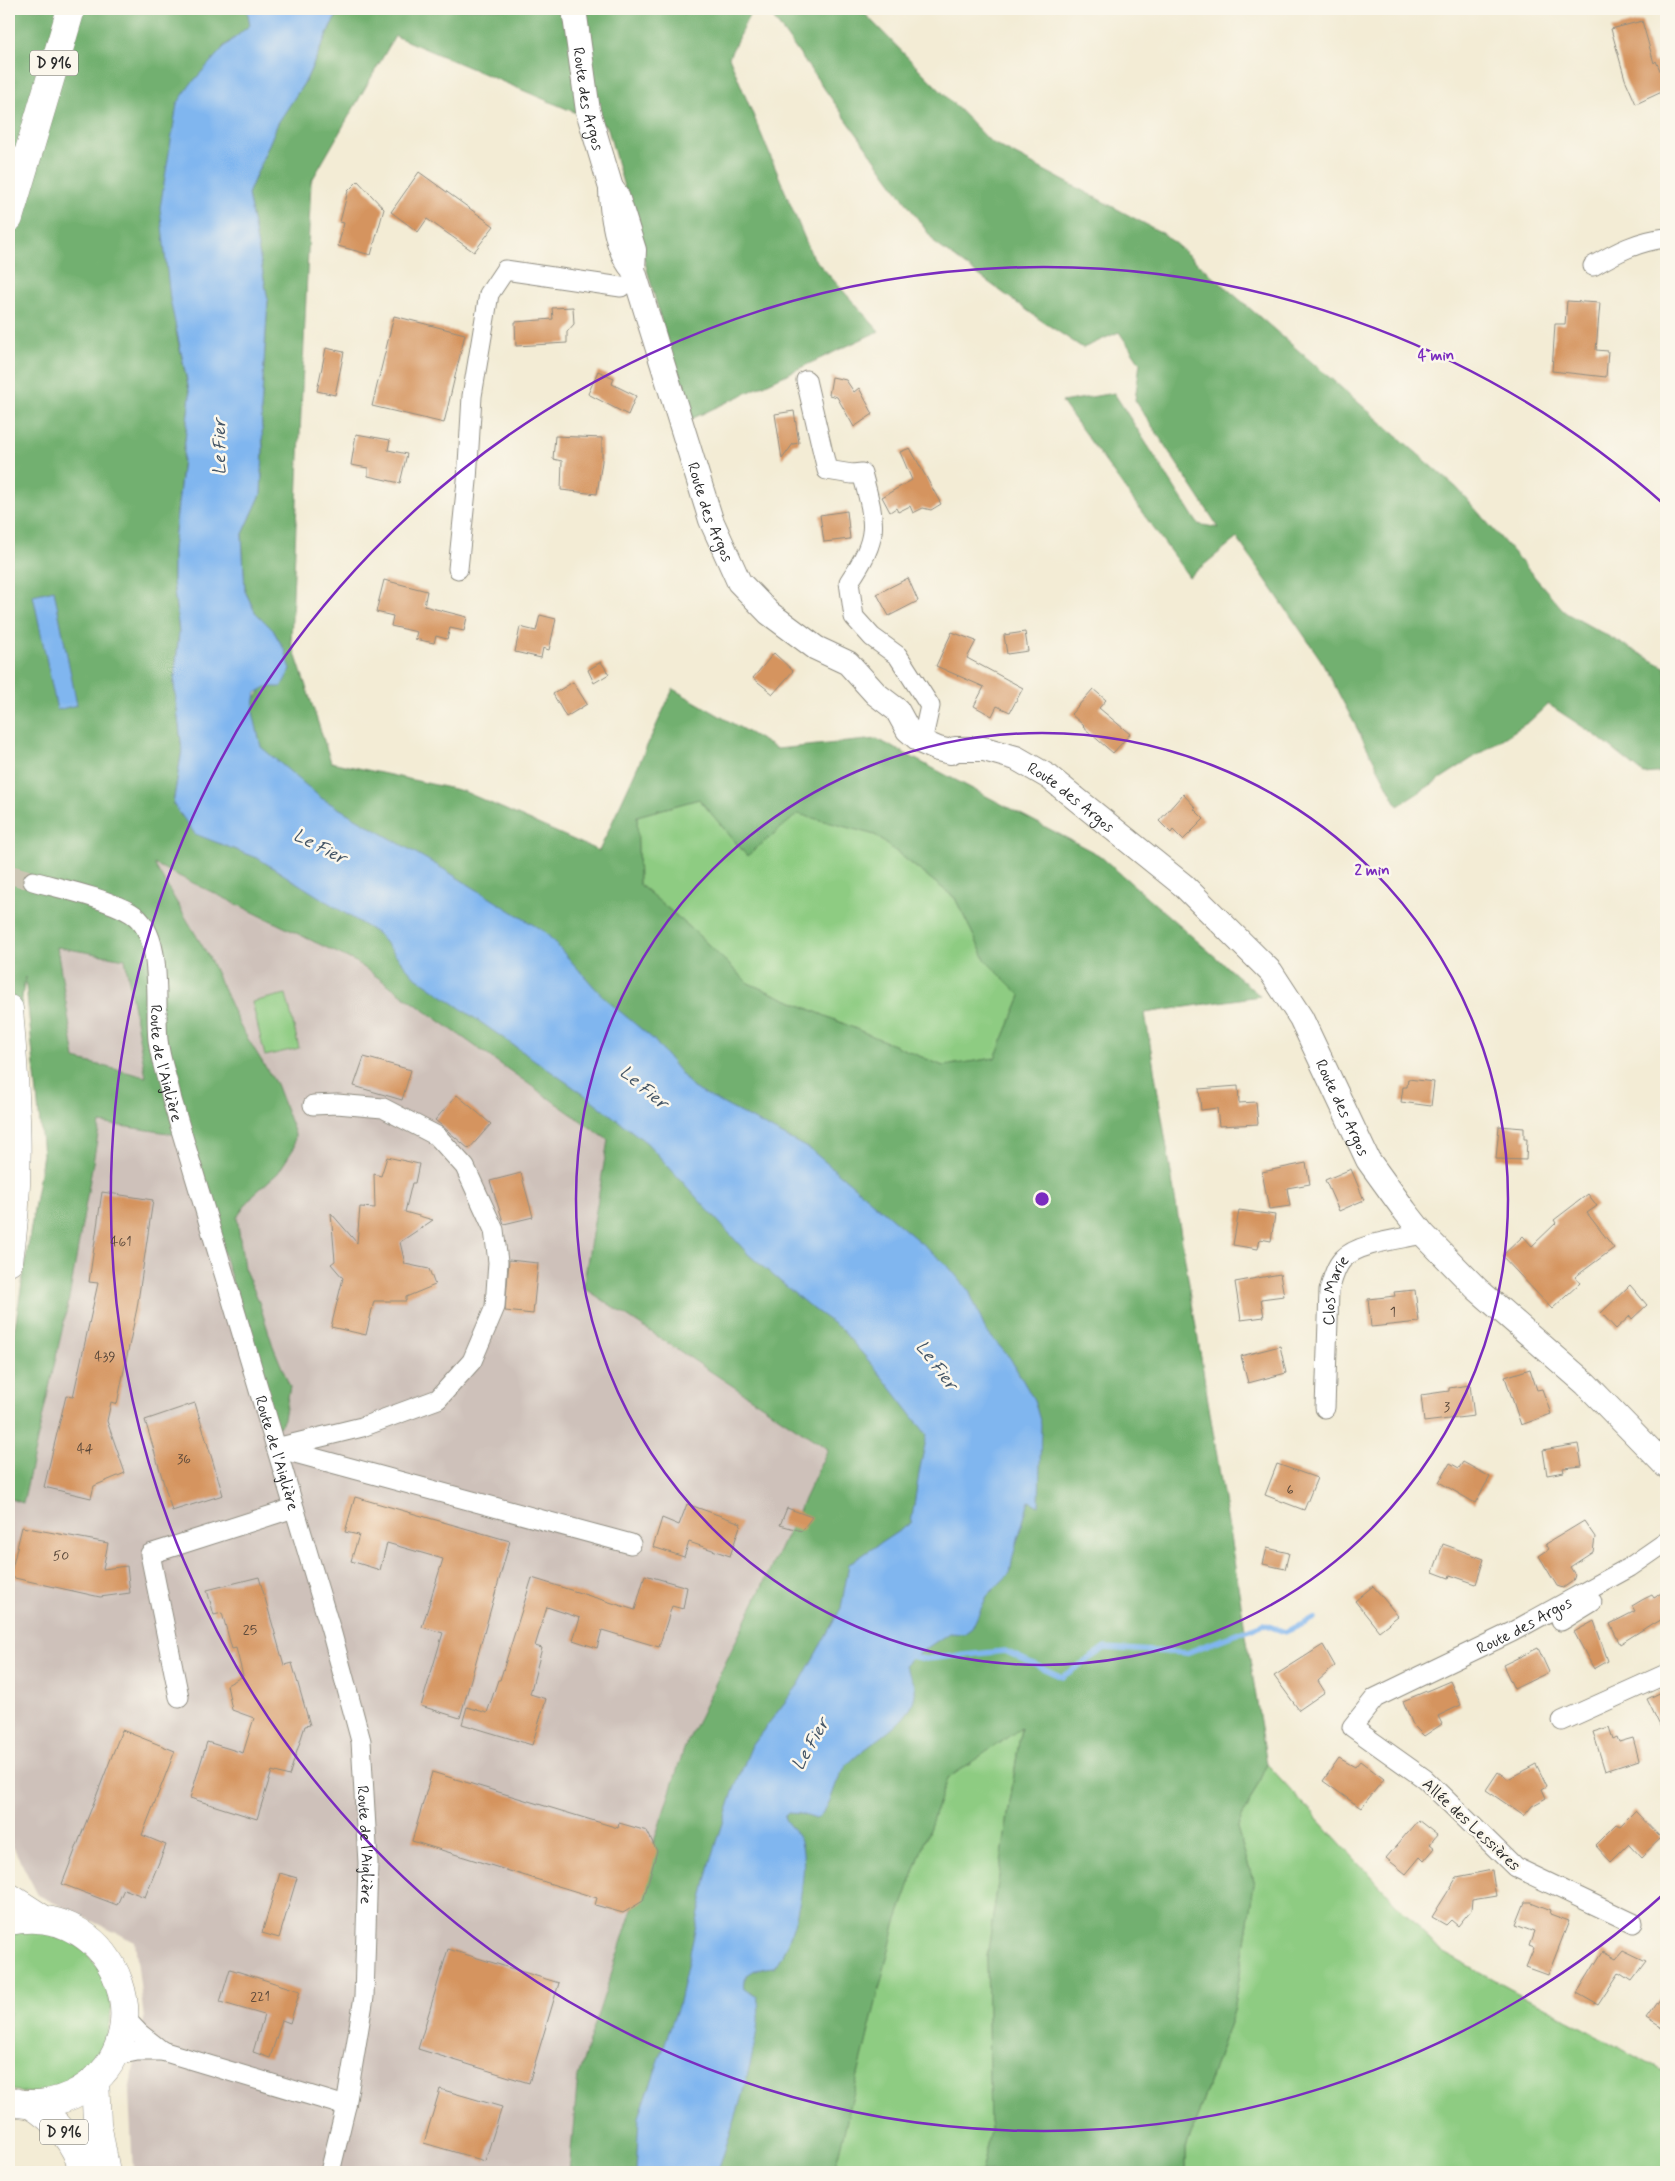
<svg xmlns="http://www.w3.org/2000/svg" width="1675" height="2181" viewBox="0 0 1675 2181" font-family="Mynerve,sans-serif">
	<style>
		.industrial { fill: #cec1ba }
		.green { fill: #8ecc82; stroke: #5c7c56 }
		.forest { fill: #72b070; stroke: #4e6e4e; fill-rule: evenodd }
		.water { fill: #80b6ef; stroke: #56708d }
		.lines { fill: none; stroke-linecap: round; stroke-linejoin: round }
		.stream { stroke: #80b6ef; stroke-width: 5.5 }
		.building { fill: #d5945f }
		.minor-tunnel { stroke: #cbc5b3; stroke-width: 19; stroke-dasharray: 19 9; stroke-linecap: butt }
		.minor-casing { stroke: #8f8c80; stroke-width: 21 }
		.tertiary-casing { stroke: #8f8c80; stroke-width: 26 }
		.primary-casing { stroke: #8f8c80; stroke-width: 29 }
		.trunk-casing { stroke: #8f8c80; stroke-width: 29 }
		.minor { stroke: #fff; stroke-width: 19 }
		.tertiary { stroke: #fff; stroke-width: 24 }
		.primary { stroke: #fff; stroke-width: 28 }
		.trunk { stroke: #fff; stroke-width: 28 }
		.ring { fill: none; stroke: #7b2cbf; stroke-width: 2.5 }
		.labels { text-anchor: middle; stroke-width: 5; stroke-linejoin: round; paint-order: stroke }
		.number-label { font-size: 14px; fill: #564538 }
		.shield { fill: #fbf7ec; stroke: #696865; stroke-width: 1 }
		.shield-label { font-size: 15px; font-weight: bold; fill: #2b2b2b }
		.street-label { font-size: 16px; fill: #2b2b2b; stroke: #fbf7ec }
		.water-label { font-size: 18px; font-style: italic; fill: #456; stroke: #fbf7ec }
		.centre { fill: #7b2cbf; stroke: #fbf7ec; stroke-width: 2.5 }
		.ring-label { font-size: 15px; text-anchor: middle; font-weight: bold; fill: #7b2cbf; stroke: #fbf7ec; stroke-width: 5; stroke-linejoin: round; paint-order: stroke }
	</style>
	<rect width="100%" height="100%" fill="#fbf7ec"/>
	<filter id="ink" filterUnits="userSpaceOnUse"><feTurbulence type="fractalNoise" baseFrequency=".02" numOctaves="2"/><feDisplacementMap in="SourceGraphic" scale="10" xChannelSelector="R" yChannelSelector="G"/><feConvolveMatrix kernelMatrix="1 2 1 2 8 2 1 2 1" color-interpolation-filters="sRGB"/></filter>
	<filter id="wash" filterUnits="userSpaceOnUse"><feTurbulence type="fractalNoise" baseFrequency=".0096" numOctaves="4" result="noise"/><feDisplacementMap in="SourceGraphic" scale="20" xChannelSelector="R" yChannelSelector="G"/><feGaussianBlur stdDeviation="1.12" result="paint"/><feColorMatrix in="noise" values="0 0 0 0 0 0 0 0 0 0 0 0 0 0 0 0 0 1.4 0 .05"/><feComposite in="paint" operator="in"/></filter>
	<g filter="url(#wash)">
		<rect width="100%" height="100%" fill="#f3ecd5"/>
		<polygon class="industrial" points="153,864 356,962 608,1140 583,1287 828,1449 684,1749 578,2076 569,2172 133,2172 129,2091 144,2019 135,1942 38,1895 9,1839 9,1363 43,1154 25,974"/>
		<g class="green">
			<polygon points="699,799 747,855 798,813 875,835 955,898 986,960 1021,996 995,1058 943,1066 748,983 693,930 639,884 637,816"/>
			<polygon points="286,994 299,1048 265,1056 252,1002"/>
			<polygon points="1021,1727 987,1957 990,2131 981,2172 832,2172 838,2156 895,1925 947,1779"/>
			<polygon points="1267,1764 1440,1951 1666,2073 1666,2172 1186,2172 1186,2150 1234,2011 1254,1884 1237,1828"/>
			<path d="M35 1930C52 1934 71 1938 84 1951 121 1986 120 2046 78 2077 67 2085 53 2092 39 2093 30 2094 19 2091 9 2090V1934Z"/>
		</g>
		<g class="forest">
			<path d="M9 9H247L251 25 223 47 176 331 190 395 173 550V581L179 632 174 684 182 750 173 804 182 817 285 651 273 630 255 612 245 591 242 536 261 494 263 449 261 410 268 300 248 194 278 122 306 80 331 25 341 9H752L729 57 812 256 879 331 689 420 607 126 395 36 311 182 291 641 331 762 463 791 599 851 673 689 777 749 877 739 1099 855 1260 996 1145 1013 1267 1764 1237 1828 1254 1884 1234 2011 1186 2149V2172H981L990 2131 987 1957 1021 1728 947 1779 895 1925 838 2156 832 2172H569L578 2076 684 1749 828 1449 583 1287 608 1140 356 962 154 864 209 957 240 1026 276 1084 295 1134 294 1148 278 1173 253 1195 237 1217 244 1268 258 1299 273 1346 290 1387 283 1423 276 1429 189 1136 100 1123 68 1304 23 1503 9 1498V1363L43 1154 25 977 9 1093ZM699 799 747 856 798 814 875 835 955 898 986 961 1021 996 995 1058 943 1066 748 983 693 930 639 884 637 816ZM57 947 125 959 146 1077 75 1059Z"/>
			<polygon points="767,9 860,9 991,142 1164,234 1457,488 1566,613 1666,668 1666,772 1644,774 1595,735 1548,704 1530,721 1398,806 1321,660 1237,538 1189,577 1062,402 1114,393 1198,524 1219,528 1135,400 1140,363 1119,332 1083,348 1039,319 936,244"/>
		</g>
		<g class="water">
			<path d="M247 9H341L331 25 306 80 278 123 248 194 268 300 261 410 263 449 261 494 242 536 245 591 255 612 273 630 285 651 291 669 281 687H266L256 693 253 712 261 747 321 798 445 870 545 932 604 998 653 1039 693 1088 811 1150 947 1265 969 1291 986 1331 1010 1358 1034 1400 1041 1424 1039 1506 1029 1501 1013 1556 1010 1573 987 1596 972 1628 964 1634 949 1633 909 1660 905 1666C908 1673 914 1680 915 1687 919 1723 862 1744 844 1769 832 1785 833 1807 816 1819L801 1814 788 1813 784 1817C788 1826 799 1835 801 1842 810 1872 794 1944 774 1967 761 1968 740 1971 744 1989L757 1997C767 2024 729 2142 717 2172H636L639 2117 678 2006 710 1864 733 1792 752 1745 799 1684 841 1608 849 1564 911 1523 920 1468 927 1435 876 1369 841 1329 808 1305 749 1255 647 1143 589 1098 413 975 378 934 259 859 195 834 173 804 182 750 174 684 179 632 173 581V550L190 395 170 299 160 208 177 104 190 85 224 47 250 25Z"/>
			<polygon points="54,590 77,705 57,710 33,595"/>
		</g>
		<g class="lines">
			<polyline class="stream" points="906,1655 926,1659 1005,1651 1062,1677 1105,1648 1186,1653 1263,1624 1285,1632 1314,1619"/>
		</g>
		<g id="blocks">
			<g class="building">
				<polygon points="1642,21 1654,63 1656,61 1666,84 1666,90 1636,104 1625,79 1611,29"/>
				<polygon points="419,172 494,226 474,252 427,219 418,232 391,212"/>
				<polygon points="358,181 384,209 371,255 338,246 344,223 340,222 348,191"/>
				<polygon points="1567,301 1600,303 1596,350 1608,351 1606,377 1552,371 1555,324 1565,324"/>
				<polygon points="573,307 574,324 567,332 567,343 516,346 515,322 553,319 552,308"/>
				<polygon points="394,316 465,334 444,423 372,406"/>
				<polygon points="326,348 344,352 335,395 317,391"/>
				<polygon points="598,371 614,378 612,384 636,396 628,415 588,394"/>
				<polygon points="832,377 846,380 854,392 859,388 873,414 854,427 837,397 829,395"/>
				<polygon points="794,411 799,443 793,444 782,459 775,414"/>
				<polygon points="356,434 390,440 388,450 407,454 400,483 368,476 368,468 351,465"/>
				<polygon points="555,436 602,438 602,461 597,494 561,490 562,461 553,459"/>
				<polygon points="910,448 941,504 931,510 923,508 913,513 910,506 898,512 896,508 890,512 882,497 912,480 900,452"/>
				<polygon points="847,511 850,539 824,542 820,515"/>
				<polygon points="908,578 918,601 889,616 877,594"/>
				<polygon points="384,580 427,591 424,606 467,617 464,631 450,628 447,639 436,636 434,643 415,639 417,632 391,626 393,616 376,612"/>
				<polygon points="540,615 556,619 549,650 543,648 541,658 515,652 520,627 536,631"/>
				<polygon points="952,632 976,641 967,658 1023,688 1010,712 997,706 992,716 974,706 984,687 936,666"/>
				<polygon points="1025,632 1028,651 1007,654 1004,635"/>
				<polygon points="774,653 793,671 773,694 753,678"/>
				<polygon points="601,662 609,674 594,683 588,670"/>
				<polygon points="573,682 587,704 566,717 553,694"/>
				<polygon points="1093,689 1106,700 1099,708 1130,734 1113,753 1083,727 1084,726 1071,714"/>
				<polygon points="1183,794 1196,808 1194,809 1204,819 1183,840 1173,830 1171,833 1159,821"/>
				<polygon points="364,1057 411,1070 402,1100 354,1086"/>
				<polygon points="1408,1079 1434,1082 1431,1106 1401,1102 1403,1087 1407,1087"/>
				<polygon points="1238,1086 1239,1103 1256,1102 1258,1124 1219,1126 1217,1108 1201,1110 1199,1089"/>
				<polygon points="457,1095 491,1124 469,1149 435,1120"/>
				<polygon points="1499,1126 1524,1128 1524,1139 1527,1139 1526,1160 1496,1159"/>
				<polygon points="387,1157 419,1164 415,1183 412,1183 405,1212 433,1220 400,1242 405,1264 429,1269 435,1285 406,1297 406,1301 374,1301 366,1335 331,1327 343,1278 331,1264 335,1261 331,1213 357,1243 360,1207 375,1208 374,1174 381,1176"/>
				<polygon points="1306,1163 1310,1184 1287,1188 1290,1206 1269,1209 1262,1172"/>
				<polygon points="1351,1169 1364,1200 1339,1211 1325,1180"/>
				<polygon points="521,1173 533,1217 504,1224 490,1181"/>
				<polygon points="102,1192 153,1200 137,1308 117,1404 111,1402 107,1421 125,1473 94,1486 91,1498 44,1487 66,1396 73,1397 98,1283 89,1282"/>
				<polygon points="1588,1194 1597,1206 1587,1213 1614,1248 1575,1277 1580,1283 1552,1309 1502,1256 1523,1236 1532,1246 1556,1223 1554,1220"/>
				<polygon points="1239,1210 1275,1215 1271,1241 1260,1239 1258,1249 1233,1245"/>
				<polygon points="509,1260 538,1263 533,1314 505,1311"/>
				<polygon points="1280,1274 1284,1296 1261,1299 1264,1317 1241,1320 1235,1282"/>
				<polygon points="1630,1285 1647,1305 1632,1319 1630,1316 1616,1329 1601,1313"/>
				<polygon points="1415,1290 1419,1322 1371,1327 1368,1299 1395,1296 1394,1292"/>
				<polygon points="1280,1346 1286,1373 1248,1383 1241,1356"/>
				<polygon points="1530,1369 1537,1390 1542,1389 1551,1414 1521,1425 1505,1377"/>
				<polygon points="1470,1385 1474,1416 1424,1422 1421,1395 1449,1391 1449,1388"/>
				<polygon points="195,1403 223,1495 172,1511 145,1420"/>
				<polygon points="1578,1444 1582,1466 1563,1468 1564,1472 1547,1475 1543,1450"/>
				<polygon points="1463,1462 1490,1477 1475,1503 1439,1482 1450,1463 1459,1468"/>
				<polygon points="1277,1464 1317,1478 1304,1510 1265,1495"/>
				<polygon points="355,1497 510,1541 460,1718 421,1706 443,1633 422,1627 443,1559 387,1543 380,1570 351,1561 359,1535 345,1532"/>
				<polygon points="687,1504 741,1523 730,1556 689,1542 684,1557 653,1547 662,1518 679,1525"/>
				<polygon points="787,1508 812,1517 802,1531 780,1525"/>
				<polygon points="1584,1521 1595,1537 1593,1552 1570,1567 1575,1575 1573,1581 1563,1588 1557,1586 1539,1556 1549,1549 1546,1544"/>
				<polygon points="22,1527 108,1543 103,1569 127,1566 130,1593 100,1597 10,1577"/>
				<polygon points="1443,1544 1484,1559 1476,1584 1450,1575 1449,1578 1433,1572"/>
				<polygon points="1267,1548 1289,1553 1285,1569 1263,1564"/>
				<polygon points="645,1575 687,1587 683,1609 672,1606 659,1647 602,1630 597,1648 573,1640 580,1618 547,1607 535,1646 542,1648 530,1694 546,1699 532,1745 462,1724 467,1707 487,1713 498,1680 500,1680 532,1578 635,1610"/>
				<polygon points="259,1577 284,1665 292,1663 310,1725 305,1726 289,1776 272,1771 257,1819 190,1798 207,1742 243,1753 254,1718 232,1710 227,1685 243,1676 236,1648 232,1649 222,1613 214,1615 207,1590"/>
				<polygon points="1373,1586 1398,1616 1379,1631 1355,1601"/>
				<polygon points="1666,1591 1666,1617 1654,1624 1653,1623 1620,1644 1610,1624 1635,1611 1632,1606 1642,1600 1652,1595 1654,1598"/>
				<polygon points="1594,1621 1608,1661 1594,1669 1574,1632"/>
				<polygon points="1323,1645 1335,1666 1318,1681 1325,1692 1299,1710 1274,1676"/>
				<polygon points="1538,1648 1549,1672 1514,1689 1503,1665"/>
				<polygon points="1450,1681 1461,1705 1438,1716 1442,1724 1424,1736 1413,1725 1403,1701"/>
				<polygon points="1666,1690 1666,1738 1647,1699"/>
				<polygon points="1609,1727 1613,1739 1617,1737 1619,1742 1633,1738 1639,1760 1605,1771 1593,1732"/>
				<polygon points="122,1730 175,1751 142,1835 166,1845 145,1897 124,1889 117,1905 62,1884"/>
				<polygon points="1339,1758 1355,1767 1360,1761 1384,1779 1361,1808 1323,1781"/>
				<polygon points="1536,1764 1547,1786 1542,1789 1546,1798 1532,1806 1524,1816 1486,1790 1498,1772 1508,1779"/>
				<polygon points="432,1772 618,1828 619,1823 647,1831 657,1851 643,1901 623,1913 595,1905 597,1898 412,1841"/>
				<polygon points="1635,1811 1661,1838 1641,1857 1629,1844 1611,1862 1595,1845 1616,1824 1620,1826"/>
				<polygon points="1418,1820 1437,1835 1430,1844 1435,1848 1424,1861 1420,1857 1406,1874 1386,1858"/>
				<polygon points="1492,1870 1496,1896 1472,1900 1471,1910 1458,1926 1451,1920 1446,1925 1432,1917 1457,1877"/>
				<polygon points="280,1873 297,1878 279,1938 262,1933"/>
				<polygon points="1525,1902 1531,1902 1551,1910 1550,1914 1569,1921 1548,1975 1526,1967 1534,1948 1529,1946 1534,1932 1516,1925"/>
				<polygon points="448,1949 559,1983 529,2083 418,2049"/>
				<polygon points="1623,1950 1646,1961 1631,1981 1619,1973 1598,2005 1577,1993 1603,1951 1616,1958"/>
				<polygon points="230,1969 300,1991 290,2023 282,2020 270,2058 253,2052 264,2015 220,2002"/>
				<polygon points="1666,1989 1666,2030 1646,2018"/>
				<polygon points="440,2089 502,2107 485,2161 424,2143"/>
			</g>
		</g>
	</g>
	<g filter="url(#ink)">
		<use href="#blocks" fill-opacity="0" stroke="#8f8c80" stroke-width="1"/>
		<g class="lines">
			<polyline class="minor-tunnel" points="9,874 33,881"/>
			<defs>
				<g id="minor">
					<path d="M1593 266C1617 252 1638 241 1666 238"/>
					<path d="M806 380 827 470 852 474 862 473C876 524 880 536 849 582L854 617 872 637 898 656 930 706 922 742"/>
					<polyline points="458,569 467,481 472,396 489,294 505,270 621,287"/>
					<path id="s1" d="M33 881C62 889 106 898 131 913 166 934 154 1006 158 1040 160 1060 168 1080 172 1100L332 1634 361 1741 368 1863 364 1997 346 2106 330 2172"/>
					<path id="s2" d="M1325 1408 1329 1291C1332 1281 1335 1267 1343 1259 1358 1243 1401 1239 1423 1234"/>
					<polyline points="276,1448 362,1427 438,1399 472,1361 495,1307 498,1262 494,1230 465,1167 437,1136 383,1108 337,1104 313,1105"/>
					<polyline points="277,1448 631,1544"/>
					<polyline points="1561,1621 1592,1602"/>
					<polyline points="179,1697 150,1554 294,1508"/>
					<polyline points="1562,1721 1666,1674"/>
					<path id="s3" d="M1633 1923 1515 1867 1425 1779 1352 1727 1375 1698 1512 1632 1630 1567 1666 1542"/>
					<polyline points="124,2017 139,2033 162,2051"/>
					<polyline points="113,2056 137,2051 162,2051 346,2106"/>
				</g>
				<g id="tertiary">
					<path id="s4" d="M574 9 588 111 611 188"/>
					<path id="s5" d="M633 269C617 252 611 211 611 188L617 196 634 250 633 269 711 520 739 582 769 613 816 648 848 663 876 694 897 710 908 730 922 742 938 749 951 752 955 749H984L1016 758 1049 777 1183 885 1271 972 1301 1018 1368 1160 1405 1211 1423 1234 1477 1289 1586 1384 1666 1466"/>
				</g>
				<path id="primary" d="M9 1921C121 1899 169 2049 72 2095 52 2104 30 2107 9 2101"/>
				<g id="trunk">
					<polyline points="9,218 71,9"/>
					<path d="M9 1009C16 1094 22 1177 9 1261"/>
					<polyline points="9,1897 43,1919"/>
					<polyline points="95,2079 97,2123 106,2172"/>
					<path d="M30 2104C57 2121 75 2141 84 2172"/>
				</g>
			</defs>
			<use href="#minor" class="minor-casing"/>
			<use href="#tertiary" class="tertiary-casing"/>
			<use href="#primary" class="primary-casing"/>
			<use href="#trunk" class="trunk-casing"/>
			<use href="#minor" class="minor"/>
			<use href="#tertiary" class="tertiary"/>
			<use href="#primary" class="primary"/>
			<use href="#trunk" class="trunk"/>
		</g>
	</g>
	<g class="ring">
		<circle cx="1042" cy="1199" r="466"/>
		<path d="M1666 1892A932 932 0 1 1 1666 506"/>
	</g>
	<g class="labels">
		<g class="number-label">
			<text x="121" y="1246">461</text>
			<text x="1393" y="1316">1</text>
			<text x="105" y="1361">439</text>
			<text x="1447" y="1411">3</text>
			<text x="85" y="1453">44</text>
			<text x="184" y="1463">36</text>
			<text x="1290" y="1494">6</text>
			<text x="61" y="1560">50</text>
			<text x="250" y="1634">25</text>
			<text x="260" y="2001">221</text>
		</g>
		<g class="shield">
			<rect x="30" y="50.5" width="48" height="25" rx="4"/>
			<rect x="40" y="2119.5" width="48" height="25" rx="4"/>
		</g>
		<g class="shield-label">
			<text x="54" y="68">D 916</text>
			<text x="64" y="2137">D 916</text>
		</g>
		<g class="street-label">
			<text dy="6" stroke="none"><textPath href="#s4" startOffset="91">Route des Argos</textPath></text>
			<text dy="6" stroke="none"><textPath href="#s5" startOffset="426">Route des Argos</textPath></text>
			<text dy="6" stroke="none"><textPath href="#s5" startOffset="914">Route des Argos</textPath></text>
			<text dy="6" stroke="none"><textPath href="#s1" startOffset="262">Route de l'Aiglière</textPath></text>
			<text dy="6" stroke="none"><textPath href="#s5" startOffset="1334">Route des Argos</textPath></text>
			<text dy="6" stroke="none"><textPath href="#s2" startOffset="119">Clos Marie</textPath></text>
			<text dy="6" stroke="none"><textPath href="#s1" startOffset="668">Route de l'Aiglière</textPath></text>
			<text dy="6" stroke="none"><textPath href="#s3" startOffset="549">Route des Argos</textPath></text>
			<text transform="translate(1472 1824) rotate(43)" y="6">Allée des Lessières</text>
			<text dy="6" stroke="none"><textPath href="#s1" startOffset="1072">Route de l'Aiglière</textPath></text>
		</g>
		<g class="water-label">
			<text transform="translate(219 447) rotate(-90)" y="6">Le Fier</text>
			<text transform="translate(320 846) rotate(27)" y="6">Le Fier</text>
			<text transform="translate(644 1087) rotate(40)" y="6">Le Fier</text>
			<text transform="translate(937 1365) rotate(53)" y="6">Le Fier</text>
			<text transform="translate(810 1744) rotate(-60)" y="6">Le Fier</text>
		</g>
	</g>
	<circle cx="1042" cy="1199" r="8" class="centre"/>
	<g class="ring-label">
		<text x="1436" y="360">4 min</text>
		<text x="1372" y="875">2 min</text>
	</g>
	<rect width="1675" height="2181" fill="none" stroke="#fbf7ec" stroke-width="30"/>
</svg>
